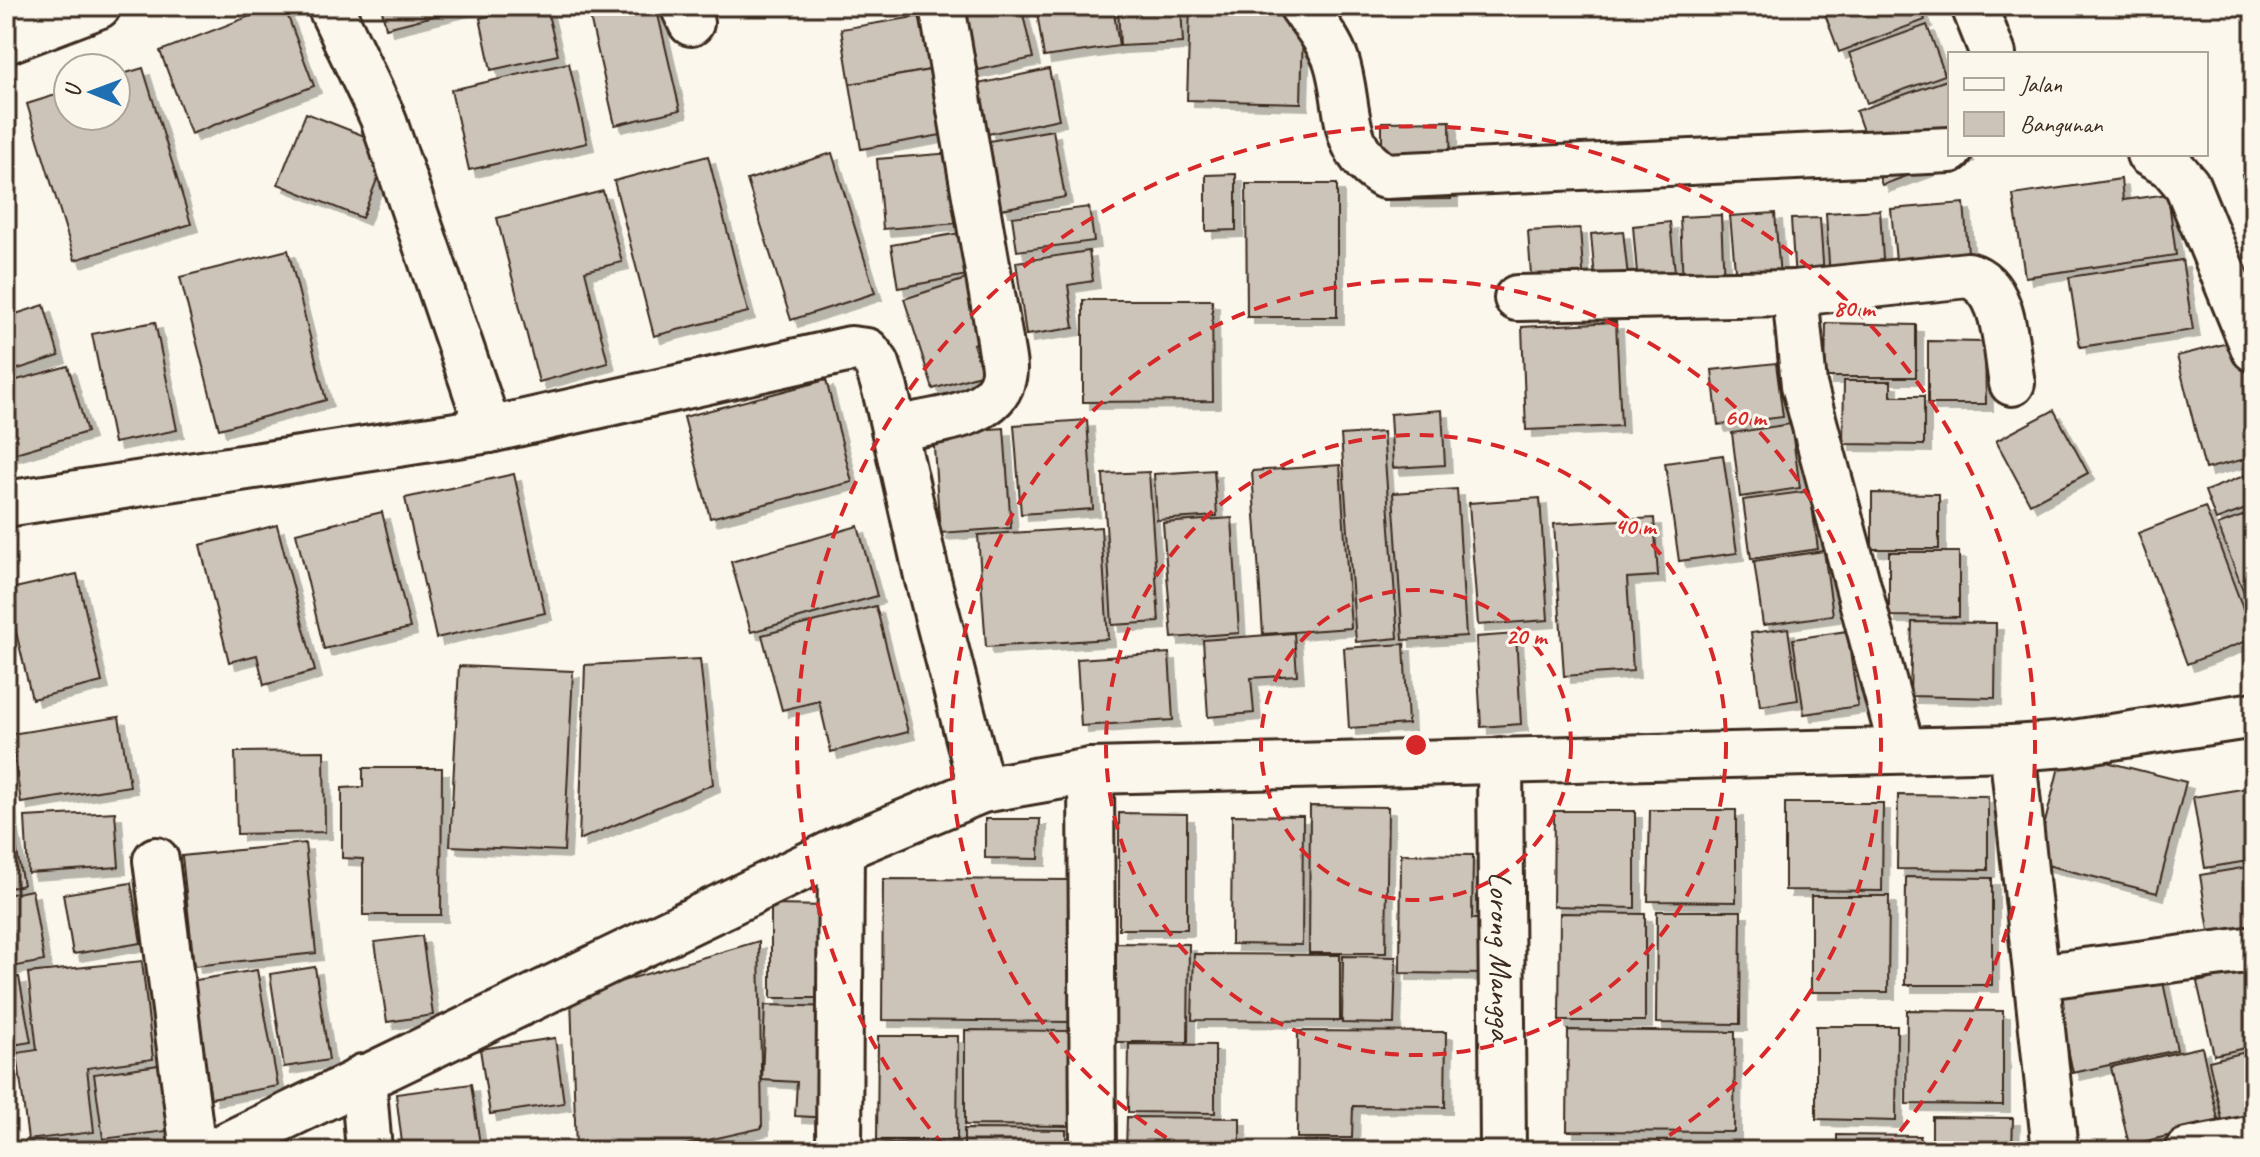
<svg xmlns="http://www.w3.org/2000/svg" width="2260" height="1157" viewBox="0 0 2260 1157" font-family="Caveat,sans-serif">
	<style>
		.building { fill: #ccc4b9; stroke: #3b2a1e; stroke-width: 2; filter: url(#shadow) }
		.lines { fill: none; stroke-linecap: round; stroke-linejoin: round }
		.minor-casing { stroke: #3b2a1e; stroke-width: 50 }
		.tertiary-casing { stroke: #3b2a1e; stroke-width: 50 }
		.minor { stroke: #fbf7ec; stroke-width: 44 }
		.tertiary { stroke: #fbf7ec; stroke-width: 44 }
		.ring { fill: none; stroke: #d62828; stroke-width: 4; stroke-dasharray: 14 10 }
		.labels { text-anchor: middle; stroke-width: 6; stroke-linejoin: round; paint-order: stroke }
		.street-label { font-size: 32px; fill: #3b2a1e; stroke: #fbf7ec }
		.centre { fill: #d62828; stroke: #fbf7ec; stroke-width: 4 }
		.ring-label { font-size: 24px; text-anchor: middle; font-weight: bold; fill: #d62828; stroke: #fbf7ec; stroke-width: 6; stroke-linejoin: round; paint-order: stroke }
	</style>
	<defs>
		<filter id="shadow"><feDropShadow dx="7" dy="7" stdDeviation="0" flood-color="#0004"/></filter>
	</defs>
	<rect width="100%" height="100%" fill="#fbf7ec"/>
	<filter id="ink" filterUnits="userSpaceOnUse"><feTurbulence type="fractalNoise" baseFrequency=".0125" numOctaves="2"/><feDisplacementMap in="SourceGraphic" scale="16" xChannelSelector="R" yChannelSelector="G"/><feConvolveMatrix kernelMatrix="1 2 1 2 8 2 1 2 1" color-interpolation-filters="sRGB"/></filter>
	<g filter="url(#ink)">
		<g class="building">
			<polygon points="276,6 284,6 314,86 191,134 160,51"/>
			<polygon points="381,6 474,6 386,28"/>
			<polygon points="531,6 546,6 558,55 491,70 480,18"/>
			<polygon points="600,6 656,6 680,110 615,125 588,9"/>
			<polygon points="959,6 1021,6 1033,58 974,71"/>
			<polygon points="1036,6 1113,6 1119,46 1044,57"/>
			<polygon points="1118,6 1181,6 1183,43 1120,46"/>
			<polygon points="1190,6 1286,6 1286,27 1303,27 1301,103 1187,100"/>
			<polygon points="1822,6 1920,6 1925,20 1839,52"/>
			<polygon points="927,15 936,69 850,84 841,29"/>
			<polygon points="1927,25 1945,75 1867,103 1849,53"/>
			<polygon points="569,63 587,143 469,170 451,90"/>
			<polygon points="143,68 191,224 75,260 27,104 68,91 68,116 116,116 116,76"/>
			<polygon points="936,69 947,134 861,149 850,84"/>
			<polygon points="1049,69 1059,119 988,134 978,84"/>
			<polygon points="1950,79 1950,154 1968,154 1882,185 1856,111"/>
			<polygon points="306,113 390,146 362,218 278,184"/>
			<polygon points="1450,121 1451,199 1382,200 1382,122"/>
			<polygon points="1053,130 1065,197 1001,209 989,141"/>
			<polygon points="832,153 875,293 791,320 747,180"/>
			<polygon points="952,153 959,223 883,229 877,159"/>
			<polygon points="708,156 748,312 654,336 614,181"/>
			<polygon points="2254,171 2254,212 2242,175"/>
			<polygon points="1236,174 1236,230 1206,231 1206,175"/>
			<polygon points="2121,179 2123,200 2168,194 2176,255 2025,277 2013,195"/>
			<polygon points="1246,184 1337,184 1337,317 1247,317"/>
			<polygon points="603,191 622,262 585,271 608,363 539,382 497,218"/>
			<polygon points="1964,203 1969,265 1897,271 1891,209"/>
			<polygon points="1089,207 1094,241 1017,251 1012,217"/>
			<polygon points="1880,210 1884,277 1830,280 1826,213"/>
			<polygon points="1775,213 1780,277 1736,280 1730,216"/>
			<polygon points="1721,215 1724,284 1683,285 1680,217"/>
			<polygon points="1820,218 1824,278 1795,280 1791,219"/>
			<polygon points="1670,222 1676,282 1638,285 1633,226"/>
			<polygon points="1580,228 1584,285 1532,289 1528,231"/>
			<polygon points="1623,231 1629,286 1596,289 1591,234"/>
			<polygon points="960,233 967,275 898,288 891,245"/>
			<polygon points="288,250 326,400 219,429 180,277"/>
			<polygon points="1089,251 1093,281 1068,285 1074,328 1026,335 1016,262"/>
			<polygon points="2182,260 2193,330 2080,347 2069,277"/>
			<polygon points="972,277 991,338 973,344 983,374 933,389 904,299"/>
			<polygon points="1083,300 1212,300 1213,401 1083,402"/>
			<polygon points="44,305 59,356 6,373 6,317"/>
			<polygon points="155,322 177,430 114,443 92,334"/>
			<polygon points="1616,322 1621,426 1526,430 1522,327"/>
			<polygon points="1826,323 1916,325 1916,377 1825,377"/>
			<polygon points="2240,340 2254,395 2254,457 2205,469 2177,356"/>
			<polygon points="1928,341 1985,342 1986,404 1928,404"/>
			<polygon points="1776,363 1783,417 1718,425 1712,370"/>
			<polygon points="68,366 87,432 12,454 6,432 6,383"/>
			<polygon points="826,380 852,482 710,518 684,417"/>
			<polygon points="1844,381 1891,381 1891,396 1924,396 1924,445 1843,444"/>
			<polygon points="1442,410 1445,465 1393,468 1390,414"/>
			<polygon points="2054,410 2088,473 2030,504 1996,441"/>
			<polygon points="1087,420 1093,509 1021,514 1014,425"/>
			<polygon points="1791,424 1800,488 1740,497 1732,433"/>
			<polygon points="1004,428 1011,528 940,533 933,433"/>
			<polygon points="1383,432 1398,638 1356,642 1341,435"/>
			<polygon points="1723,455 1737,553 1679,561 1665,463"/>
			<polygon points="1340,465 1351,628 1263,634 1252,471"/>
			<polygon points="1214,470 1217,516 1157,520 1154,474"/>
			<polygon points="1149,472 1159,622 1112,625 1103,474"/>
			<polygon points="2254,472 2254,506 2216,520 2205,491"/>
			<polygon points="514,474 545,613 436,638 405,498"/>
			<polygon points="1457,489 1466,636 1403,640 1393,493"/>
			<polygon points="1810,491 1818,549 1751,559 1743,500"/>
			<polygon points="1872,493 1939,494 1939,549 1872,549"/>
			<polygon points="1540,498 1548,620 1478,625 1469,503"/>
			<polygon points="2205,507 2254,638 2187,664 2138,533"/>
			<polygon points="382,512 410,628 324,649 296,533"/>
			<polygon points="2253,512 2254,516 2254,619 2218,525"/>
			<polygon points="1232,518 1239,633 1172,638 1163,523"/>
			<polygon points="1654,518 1658,576 1627,578 1633,671 1564,676 1554,524"/>
			<polygon points="277,525 315,671 264,685 257,655 229,662 200,545"/>
			<polygon points="858,526 877,596 751,632 731,562"/>
			<polygon points="1101,527 1108,639 986,647 978,535"/>
			<polygon points="1824,551 1833,615 1763,625 1754,561"/>
			<polygon points="1889,552 1959,552 1959,617 1889,616"/>
			<polygon points="77,574 102,682 32,699 6,590"/>
			<polygon points="876,606 908,732 831,752 819,701 782,710 762,635"/>
			<polygon points="1912,622 1996,623 1995,698 1910,696"/>
			<polygon points="1788,628 1798,700 1760,706 1751,633"/>
			<polygon points="1847,631 1858,706 1804,714 1793,639"/>
			<polygon points="1294,633 1297,675 1251,678 1254,713 1208,717 1203,640"/>
			<polygon points="1516,634 1521,724 1481,727 1476,637"/>
			<polygon points="1404,644 1408,724 1349,728 1344,648"/>
			<polygon points="1169,653 1173,720 1081,726 1077,659"/>
			<polygon points="700,659 713,784 579,840 585,665"/>
			<polygon points="459,666 573,671 564,851 450,846"/>
			<polygon points="119,717 130,786 21,803 11,734"/>
			<polygon points="324,751 325,832 237,834 235,752"/>
			<polygon points="2063,751 2186,782 2157,893 2035,862"/>
			<polygon points="363,768 442,768 441,915 363,915 363,859 342,858 342,788 363,787"/>
			<polygon points="2254,787 2254,860 2205,868 2193,797"/>
			<polygon points="6,792 23,885 6,889"/>
			<polygon points="1898,795 1988,796 1988,870 1897,869"/>
			<polygon points="1785,803 1883,803 1882,891 1785,890"/>
			<polygon points="1310,806 1388,807 1386,953 1309,953"/>
			<polygon points="1650,810 1736,810 1736,902 1648,901"/>
			<polygon points="1554,811 1635,811 1635,908 1553,906"/>
			<polygon points="115,812 119,867 28,873 25,817"/>
			<polygon points="1119,813 1187,814 1187,929 1119,929"/>
			<polygon points="1232,815 1303,816 1302,945 1231,944"/>
			<polygon points="985,819 1040,819 1039,859 985,858"/>
			<polygon points="305,843 316,953 194,966 182,856"/>
			<polygon points="1401,854 1473,855 1472,919 1490,919 1489,974 1400,973"/>
			<polygon points="2254,866 2254,936 2211,943 2200,875"/>
			<polygon points="1906,877 1992,878 1992,985 1905,985"/>
			<polygon points="883,879 1072,880 1070,1022 882,1020"/>
			<polygon points="131,883 141,943 73,954 63,894"/>
			<polygon points="32,890 44,961 6,968 6,895"/>
			<polygon points="1811,896 1889,896 1888,992 1811,992"/>
			<polygon points="771,905 831,906 831,998 771,998"/>
			<polygon points="1657,911 1741,911 1740,1024 1656,1023"/>
			<polygon points="1560,913 1645,914 1645,1021 1559,1021"/>
			<polygon points="422,936 433,1015 387,1022 375,942"/>
			<polygon points="759,941 762,1128 659,1151 576,1151 571,996"/>
			<polygon points="1116,943 1189,944 1188,1042 1115,1042"/>
			<polygon points="1194,954 1340,955 1340,1021 1192,1020"/>
			<polygon points="1343,956 1396,957 1394,1024 1342,1023"/>
			<polygon points="142,961 153,1059 87,1068 94,1132 28,1140 17,1053 37,1050 28,973"/>
			<polygon points="315,967 329,1060 284,1067 270,974"/>
			<polygon points="2254,969 2254,1046 2214,1055 2197,982"/>
			<polygon points="257,970 278,1086 211,1098 190,981"/>
			<polygon points="2161,972 2177,1050 2073,1073 2057,995"/>
			<polygon points="19,977 31,1042 6,1046 6,979"/>
			<polygon points="765,1005 836,1007 832,1118 795,1116 797,1082 762,1080"/>
			<polygon points="1907,1010 2003,1011 2003,1105 1906,1104"/>
			<polygon points="1816,1026 1897,1026 1896,1121 1816,1119"/>
			<polygon points="965,1030 1071,1031 1070,1126 965,1125"/>
			<polygon points="1568,1030 1735,1032 1734,1132 1567,1131"/>
			<polygon points="1298,1031 1446,1032 1445,1107 1353,1106 1352,1138 1297,1138"/>
			<polygon points="878,1036 958,1036 957,1140 877,1140"/>
			<polygon points="555,1038 564,1103 490,1114 480,1049"/>
			<polygon points="1129,1044 1215,1045 1215,1113 1128,1112"/>
			<polygon points="2202,1047 2219,1124 2129,1145 2111,1067"/>
			<polygon points="2254,1050 2254,1122 2224,1129 2209,1061"/>
			<polygon points="159,1065 167,1131 103,1139 94,1074"/>
			<polygon points="471,1084 481,1151 403,1151 396,1094"/>
			<polygon points="1127,1117 1240,1118 1240,1151 1126,1151"/>
			<polygon points="1932,1117 2013,1118 2012,1151 1932,1151"/>
			<polygon points="964,1129 1066,1130 1066,1151 964,1151"/>
			<polygon points="1837,1135 1920,1136 1920,1151 1837,1151"/>
			<polygon points="880,1144 957,1145 957,1151 880,1151"/>
		</g>
		<g class="lines">
			<defs>
				<g id="minor">
					<polyline points="330,6 382,116 489,430"/>
					<polyline points="683,6 691,23"/>
					<path d="M1302 6C1314 23 1329 40 1336 60 1351 105 1338 150 1385 176L1950 150"/>
					<polyline points="1974,6 1993,54"/>
					<polyline points="6,41 98,6"/>
					<polyline points="2149,154 2171,166 2187,185 2254,349"/>
					<polyline points="1795,293 1804,385 1902,750"/>
					<path d="M1517 298 1795 293 1968 275C2007 286 2005 348 2012 383"/>
					<path d="M894 429C926 421 994 419 1003 378 1006 367 1001 351 1000 340L942 6"/>
					<polyline points="6,504 489,430 851,349 867,351 877,364 885,389 927,576 982,790"/>
					<polyline points="2012,748 2055,1151"/>
					<path id="s1" d="M1500 760 1503 1151"/>
					<polyline points="1091,771 1093,1151"/>
					<polyline points="156,860 193,1151"/>
					<polyline points="2037,977 2254,949"/>
					<polyline points="363,1077 369,1151"/>
					<polyline points="839,1151 841,849"/>
					<polyline points="2187,1151 2254,1138"/>
				</g>
				<polyline id="tertiary" points="214,1151 841,849 982,790 1091,771 2012,748 2067,744 2254,715"/>
			</defs>
			<use href="#minor" class="minor-casing"/>
			<use href="#tertiary" class="tertiary-casing"/>
			<use href="#minor" class="minor"/>
			<use href="#tertiary" class="tertiary"/>
		</g>
	</g>
	<g class="ring">
		<circle cx="1416" cy="745" r="155"/>
		<circle cx="1416" cy="745" r="310"/>
		<path d="M1187 1150A465 465 0 1 1 1645 1150"/>
		<path d="M945 1147A619 619 0 1 1 1887 1147"/>
	</g>
	<g class="labels">
		<g class="street-label">
			<text dy="11" stroke="none"><textPath href="#s1" startOffset="196">Lorong Mangga</textPath></text>
		</g>
	</g>
	<circle cx="1416" cy="745" r="12" class="centre"/>
	<g class="ring-label">
		<text x="1854" y="316">80 m</text>
		<text x="1745" y="425">60 m</text>
		<text x="1635" y="534">40 m</text>
		<text x="1526" y="644">20 m</text>
	</g>
	<rect width="2260" height="1157" fill="none" stroke="#fbf7ec" stroke-width="32"/>
	<rect x="16" y="16" width="2228" height="1125" fill="none" stroke="#3b2a1e" stroke-width="3" filter="url(#ink)"/>
	<rect x="1948" y="52" width="260" height="104" fill="#fbf7ec" stroke="#aea59a" stroke-width="2"/>
	<rect x="1964" y="78" width="40" height="12" fill="#fbf7ec" stroke="#aea59a" stroke-width="2"/>
	<text x="2020" y="92" font-size="24" fill="#3b2a1e">Jalan</text>
	<rect x="1964" y="112" width="40" height="24" fill="#ccc4b9" stroke="#aea59a" stroke-width="2"/>
	<text x="2020" y="132" font-size="24" fill="#3b2a1e">Bangunan</text>
	<g transform="translate(92 92) rotate(271)"><circle r="38" fill="#fbf7ec" stroke="#aea59a" stroke-width="2"/>
	<path d="M0-6L14 30L0 20L-14 30Z" fill="#1f6fb2"/>
	<text y="-12" font-size="22" font-weight="bold" text-anchor="middle" fill="#3b2a1e">U</text>
	</g>
</svg>
